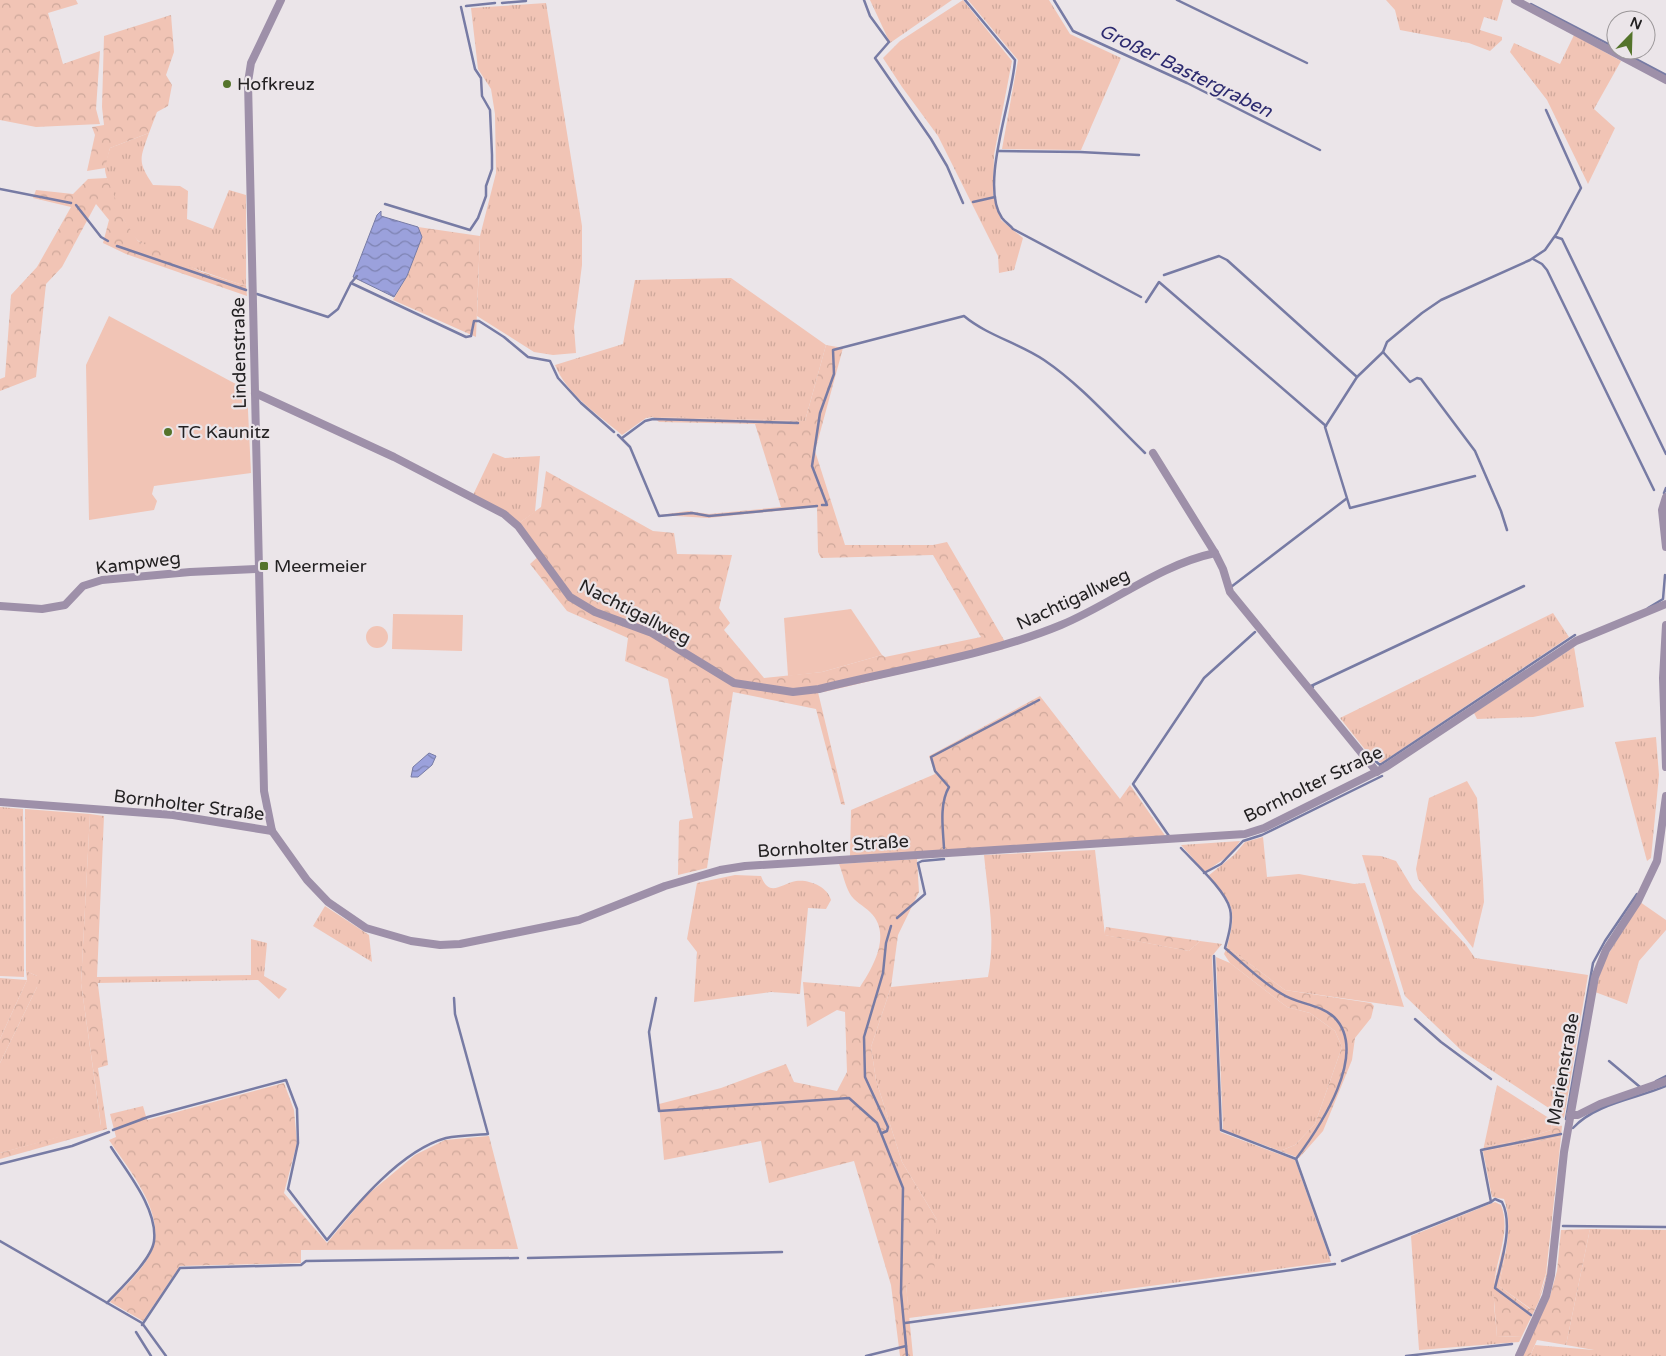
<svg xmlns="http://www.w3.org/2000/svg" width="1666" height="1356" viewBox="0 0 1666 1356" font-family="'Varela Round',sans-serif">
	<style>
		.grass { fill: url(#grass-tufts) }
		.forest { fill: url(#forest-crowns) }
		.green { fill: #f1c4b5 }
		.water { fill: url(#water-waves); stroke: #777ba4 }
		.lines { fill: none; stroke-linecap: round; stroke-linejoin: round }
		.stream { stroke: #777ba4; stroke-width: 2.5 }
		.minor { stroke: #9e90a9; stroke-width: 8 }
		.poi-dot { fill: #54742b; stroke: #ebe5e9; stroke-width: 2 }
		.labels { text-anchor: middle; stroke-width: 4.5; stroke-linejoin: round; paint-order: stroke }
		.poi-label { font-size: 18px; fill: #232122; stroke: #ebe5e9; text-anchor: start }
		.street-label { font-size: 18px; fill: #232122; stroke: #ebe5e9 }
		.water-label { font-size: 19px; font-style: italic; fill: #2d2b70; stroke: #ebe5e9 }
	</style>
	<defs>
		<pattern id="grass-tufts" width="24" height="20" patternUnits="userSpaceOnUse" patternTransform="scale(1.25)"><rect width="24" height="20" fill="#f1c4b5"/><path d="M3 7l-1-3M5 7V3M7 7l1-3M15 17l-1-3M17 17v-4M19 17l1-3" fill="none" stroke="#cea89b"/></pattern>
		<pattern id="forest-crowns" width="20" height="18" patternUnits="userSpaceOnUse" patternTransform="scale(1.25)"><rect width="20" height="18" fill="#f1c4b5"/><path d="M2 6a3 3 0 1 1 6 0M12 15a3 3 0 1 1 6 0" fill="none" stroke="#cea89b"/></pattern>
		<pattern id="water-waves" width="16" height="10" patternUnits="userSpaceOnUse" patternTransform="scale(1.25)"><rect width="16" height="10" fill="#9ba1dc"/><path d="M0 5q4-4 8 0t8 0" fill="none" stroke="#7e83b2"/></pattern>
	</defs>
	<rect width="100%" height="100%" fill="#ebe5e9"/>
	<g class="grass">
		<polygon points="870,0 952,0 890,43"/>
		<polygon points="963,0 1012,61 994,155 993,194 1001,220 1023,238 1014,270 999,273 998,256 938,136 902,87 883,58 900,41"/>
		<polygon points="968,0 1049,0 1070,34 1121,58 1081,150 1002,149 1018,60"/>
		<polygon points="1386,0 1503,0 1497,21 1484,17 1480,30 1502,37 1502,40 1490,51 1469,43 1400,30 1395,10"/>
		<polygon points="546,3 582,226 582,265 574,327 576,353 553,355 534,352 477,316 480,236 496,173 495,114 491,89 478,69 471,8"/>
		<polygon points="1574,35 1621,61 1594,109 1615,128 1588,184 1547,100 1510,52 1514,43 1560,64"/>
		<path d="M149 133C140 159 137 161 153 185L180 186 188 191 187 219 213 229 229 190 246 195V286C212 275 169 261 140 242 127 234 107 185 105 170 105 163 108 155 110 148Z"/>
		<path d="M731 278 826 345 805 421 653 417 646 418 622 435C599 415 567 395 555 365L623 344 635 280Z"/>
		<polygon points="493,453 505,458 540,456 535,512 519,523 473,495"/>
		<polygon points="1553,613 1569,637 1381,763 1367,752 1340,718"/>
		<polygon points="1574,647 1584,707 1533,717 1477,719 1474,713"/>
		<polygon points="1656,737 1659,775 1651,858 1647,861 1615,742"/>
		<polygon points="1467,781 1477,798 1483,880 1484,902 1473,948 1418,879 1416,869 1429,798"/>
		<polygon points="0,807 23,809 24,977 0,976"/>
		<polygon points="25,809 90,814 81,983 101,1126 0,1153 0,1063 37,987 37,976 26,971"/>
		<path d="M1263 837 1267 877 1299 874 1354 884 1365 883 1404 1007 1285 990 1227 947C1237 909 1234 904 1208 876L1234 855 1245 842Z"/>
		<polygon points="1240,841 1231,854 1205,872 1181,845"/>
		<path d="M1095 850 1105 935 1189 951 1200 941 1222 944 1212 956 1220 1132 1295 1160 1331 1262 909 1318 906 1284 937 1220 902 1162 876 1080 871 1047 891 987 988 977C996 936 988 896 984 855Z"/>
		<polygon points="1362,855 1381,856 1396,861 1413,889 1466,945 1475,958 1588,975 1564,1118 1462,1051 1405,996"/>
		<path d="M735 875 761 876C769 898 781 884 796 881 809 879 828 887 831 900L826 909 808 908 800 994 771 992 694 1002 697 952 687 939 697 883Z"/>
		<polygon points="1640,902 1666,920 1666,930 1639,961 1627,1004 1595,992 1603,963"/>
		<polygon points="325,906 369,935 372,962 313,926"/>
		<polygon points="251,939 267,943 264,976 287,989 279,999 258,980 97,983 97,977 251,975"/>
		<polygon points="1216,957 1230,963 1287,1007 1310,1013 1335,1031 1342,1047 1315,1124 1295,1145 1280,1151 1223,1130"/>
		<polygon points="0,978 27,980 0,1039"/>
		<polygon points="1497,1085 1552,1120 1551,1130 1514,1142 1484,1146"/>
		<path d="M1561 1137 1546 1273 1538 1300 1531 1309 1499 1286C1504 1258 1514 1226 1504 1199L1492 1197 1483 1151Z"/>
		<path d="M1495 1202 1501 1205C1512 1234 1494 1261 1494 1290 1493 1305 1496 1321 1497 1337L1522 1336 1519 1342 1419 1350 1411 1236Z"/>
		<polygon points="1590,1229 1666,1230 1666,1356 1530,1356 1535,1345 1594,1350 1566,1345"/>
	</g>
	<g class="forest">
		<polygon points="0,0 76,0 78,4 48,13 63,64 100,51 96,109 100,124 36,127 0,120"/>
		<polygon points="171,15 174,52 166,75 172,85 168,106 157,112 149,133 110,148 105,168 87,171 95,135 92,127 104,125 102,107 104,36"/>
		<polygon points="107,178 124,220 138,241 202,272 246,286 247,296 126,254 103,243 109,220 96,204 62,267 46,284 36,377 0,391 0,379 5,377 11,295 37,267 71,207 33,198 36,190 73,194 88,179"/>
		<polygon points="418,227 480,236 476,337 393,300 407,276 422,237"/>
		<polygon points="826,345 843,348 815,451 845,545 933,545 947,542 1004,640 1004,649 824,692 823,683 823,687 817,688 845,805 841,804 816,709 733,692 707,868 678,875 679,822 680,820 693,818 668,679 625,661 628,638 567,611 530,564 541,554 519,523 541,507 546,471 653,531 674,533 677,554 732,555 719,608 730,623 724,630 764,678 822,672 882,655 885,657 981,637 933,555 821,558 818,552 817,507 708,518 660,515 688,511 709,514 781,507 755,424 659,422 653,417 805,421"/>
		<polygon points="1040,696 1120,799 1130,785 1166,837 850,856 851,810 935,774 929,756"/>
		<polygon points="90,814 104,816 97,977 108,1065 98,1068 107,1129 0,1159 0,1153 101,1125 81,983"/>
		<path d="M917 859 919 892 898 935 891 987 871 1047 876 1080 902 1162 937 1220 934 1275 906 1284 913 1356H900L891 1285 854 1161 769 1183 761 1141 664 1160 659 1104 721 1088 786 1064 794 1082 837 1091 847 1072 845 1012 837 1010 807 1027 803 982 860 987C874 966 892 933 870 912 864 906 854 901 850 894 845 885 843 874 839 864Z"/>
		<polygon points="1106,927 1200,941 1189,951 1104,935"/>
		<polygon points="1227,947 1285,990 1371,1003 1374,1006 1371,1018 1355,1038 1352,1060 1323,1131 1299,1158 1280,1151 1295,1145 1315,1124 1342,1047 1335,1031 1310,1013 1287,1007 1230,963 1224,954"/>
		<polygon points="26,971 37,976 37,987 0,1063 0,1039 27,980"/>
		<path d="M284 1083 294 1110 297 1143 284 1193 327 1243 367 1195 415 1155 445 1140 489 1136 518 1249 301 1250V1263L180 1266 143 1321 110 1302C122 1289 139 1274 148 1258 172 1219 130 1172 109 1140L116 1137 110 1114 143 1106 147 1120Z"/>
		<polygon points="1552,1120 1562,1126 1561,1137 1483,1151 1484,1146 1514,1142 1551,1130"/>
		<path d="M1553 1216 1548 1273 1539 1301 1522 1336 1497 1337 1493 1288 1504 1243 1505 1254 1499 1286 1530 1309C1551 1286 1549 1246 1553 1216Z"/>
		<polygon points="1590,1229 1566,1345 1537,1340 1530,1356 1522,1356 1550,1296 1557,1271 1561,1230"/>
	</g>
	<g class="green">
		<polygon points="109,316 247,390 251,473 154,486 152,494 157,501 154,510 89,520 86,365"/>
		<polygon points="851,609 882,655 822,672 788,676 784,618"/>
		<polygon points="393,614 463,615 462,651 392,649"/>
		<circle cx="377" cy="637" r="11"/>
	</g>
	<g class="water">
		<polygon points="381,211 381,216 418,227 422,237 407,276 394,297 353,277 377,215"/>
		<polygon points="429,753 436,756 432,765 418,777 411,777 413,767"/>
	</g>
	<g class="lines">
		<g class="stream">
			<polyline points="864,0 870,16 889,42 875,58 931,139 947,166 963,203"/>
			<path d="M965 0 1015 60C1013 99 979 185 1002 218 1005 222 1010 225 1013 229L1141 297"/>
			<polyline points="1054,0 1073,31 1187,83 1320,150"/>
			<polyline points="1177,0 1307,63"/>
			<polyline points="502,3 526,1"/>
			<polyline points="1531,4 1616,48"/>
			<polyline points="466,6 495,3"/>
			<polyline points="1619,50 1666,75"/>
			<polyline points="998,151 1080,152 1139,155"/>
			<polyline points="0,189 71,203"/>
			<polyline points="973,202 995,197"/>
			<polyline points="385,204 470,230 478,218 486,196 486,186 492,169 492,155 490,110 482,96 481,78 475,69 461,7"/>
			<polyline points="76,205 101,237 108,241"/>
			<polyline points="1556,237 1562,239 1666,454"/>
			<polyline points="117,246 246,290"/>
			<polyline points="1533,259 1542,264 1547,270 1654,490"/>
			<polyline points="1164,275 1219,256 1227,260 1357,377"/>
			<polyline points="351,283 466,337 471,336 474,321 479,321 504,337 528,357 550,361 558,378 581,403 614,432"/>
			<polyline points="257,294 328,317 338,309 351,283 357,276"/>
			<polyline points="1146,302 1159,282 1326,426"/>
			<polyline points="1383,352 1410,382 1417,378 1421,379 1475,451 1501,511 1507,530"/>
			<polyline points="618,435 630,447 659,516 692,513 709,516 817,506"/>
			<polyline points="622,438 645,421 653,419 798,423"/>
			<polyline points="1475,476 1350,508 1325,427 1357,377 1383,352 1387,342 1422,313 1441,300 1530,260 1545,250 1557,233 1581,188 1546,110"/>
			<polyline points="1664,493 1666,488"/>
			<path d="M822 505H827L812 466 820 413 834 374 833 350 964 316C988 336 1019 343 1044 360 1081 385 1113 422 1145 453"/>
			<polyline points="1231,587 1346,499"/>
			<polyline points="1648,608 1663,599 1665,575"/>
			<polyline points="1313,687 1311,686 1524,586"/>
			<polyline points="1365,752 1380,765 1575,635"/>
			<polyline points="1169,836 1133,784 1204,678 1255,632"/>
			<path d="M944 848C943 829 939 804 949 787L935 771 931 757 1039 700"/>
			<path d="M1181 848C1194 862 1226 891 1230 909 1233 921 1228 937 1225 948 1243 963 1261 982 1282 994 1297 1004 1320 1004 1334 1017 1370 1053 1319 1128 1296 1159"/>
			<polyline points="1204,873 1221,864 1243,841 1262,835 1382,776"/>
			<polyline points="897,918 925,894 918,863 922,861 944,859"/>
			<polyline points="1214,956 1221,1130 1296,1159 1330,1255"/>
			<polyline points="656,998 649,1032 659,1111 849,1098 877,1123 903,1188 901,1293 907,1356"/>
			<polyline points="1415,1019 1441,1042 1491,1079"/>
			<polyline points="1609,1061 1640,1087"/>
			<polyline points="1656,1081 1666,1076"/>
			<polyline points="1566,1119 1593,963 1605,941 1637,894"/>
			<path d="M1573 1128C1596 1103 1636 1099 1666 1086"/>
			<path d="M113 1130 148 1117 286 1080 297 1109 298 1143 288 1189 327 1240C355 1206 401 1150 446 1138 459 1135 474 1135 488 1134L455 1014 454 998"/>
			<polyline points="882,1133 887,1131 888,1127 865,1077 864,1037 883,973 886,943 891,926"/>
			<polyline points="0,1164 72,1146 109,1132"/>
			<path d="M1491 1202 1495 1199 1502 1202C1514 1226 1501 1262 1495 1288L1531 1315"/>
			<polyline points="1563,1226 1666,1227"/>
			<polyline points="0,1241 142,1323 166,1356"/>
			<polyline points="528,1258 782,1252"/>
			<polyline points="1342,1261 1491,1202 1481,1150 1561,1134"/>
			<path d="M107 1303C120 1289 152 1259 154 1241 158 1209 127 1172 111 1147"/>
			<polyline points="905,1323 1335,1264"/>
			<polyline points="142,1325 180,1268 301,1265 306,1261 518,1258"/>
			<polyline points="136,1332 151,1356"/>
			<polyline points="866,1356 906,1346"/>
			<polyline points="1406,1356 1512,1344"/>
		</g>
		<g class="minor">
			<polyline points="281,0 251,63 248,82 264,791 272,831 307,880 328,902 366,928 411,941 440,945 460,944 579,920 665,886 720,870 745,866 1245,834 1264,828 1386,767 1576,641 1666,604"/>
			<polyline points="1515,0 1666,80"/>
			<path d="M255 393 394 457 504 514 518 526 570 597 595 612 652 633 734 683 793 692 819 689C898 669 986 656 1061 625 1112 604 1159 565 1215 553"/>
			<polyline points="1153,453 1215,553 1223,569 1230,592 1377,772"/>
			<polyline points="1666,497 1662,510 1666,547"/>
			<polyline points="0,606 42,609 65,605 83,586 102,580 190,572 258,569"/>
			<polyline points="1666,625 1663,678 1666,767"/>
			<polyline points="0,802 173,815 272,831"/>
			<polyline points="1570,1115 1578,1115 1600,1104 1666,1081"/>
			<polyline points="1519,1356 1546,1296 1551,1275 1564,1152 1595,977 1606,950 1638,901 1657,861 1666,796"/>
		</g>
	</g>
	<g class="poi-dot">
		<circle cx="227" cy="84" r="5"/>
		<circle cx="168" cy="432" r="5"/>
		<rect x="259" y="561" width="10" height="10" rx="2.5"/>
	</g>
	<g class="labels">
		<g class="poi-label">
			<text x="237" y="90">Hofkreuz</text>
			<text x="178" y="438">TC Kaunitz</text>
			<text x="274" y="572">Meermeier</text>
		</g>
		<g class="street-label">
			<text transform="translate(239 353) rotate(-91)" y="6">Lindenstraße</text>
			<text transform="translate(138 563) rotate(-7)" y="6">Kampweg</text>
			<text transform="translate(1073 599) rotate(-25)" y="6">Nachtigallweg</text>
			<text transform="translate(635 612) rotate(27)" y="6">Nachtigallweg</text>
			<text transform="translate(1313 784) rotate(-26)" y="6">Bornholter Straße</text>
			<text transform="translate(189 805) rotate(7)" y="6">Bornholter Straße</text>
			<text transform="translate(833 846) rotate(-4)" y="6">Bornholter Straße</text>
			<text transform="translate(1563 1069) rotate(-80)" y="6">Marienstraße</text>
		</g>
		<g class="water-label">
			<text transform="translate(1186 70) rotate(26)" y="7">Großer Bastergraben</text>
		</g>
	</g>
	<g transform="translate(1631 35) rotate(23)"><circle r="24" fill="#ebe5e9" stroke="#9b9799"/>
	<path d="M0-4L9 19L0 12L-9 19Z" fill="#54742b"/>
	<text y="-8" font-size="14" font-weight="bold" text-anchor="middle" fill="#232122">N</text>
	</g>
</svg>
